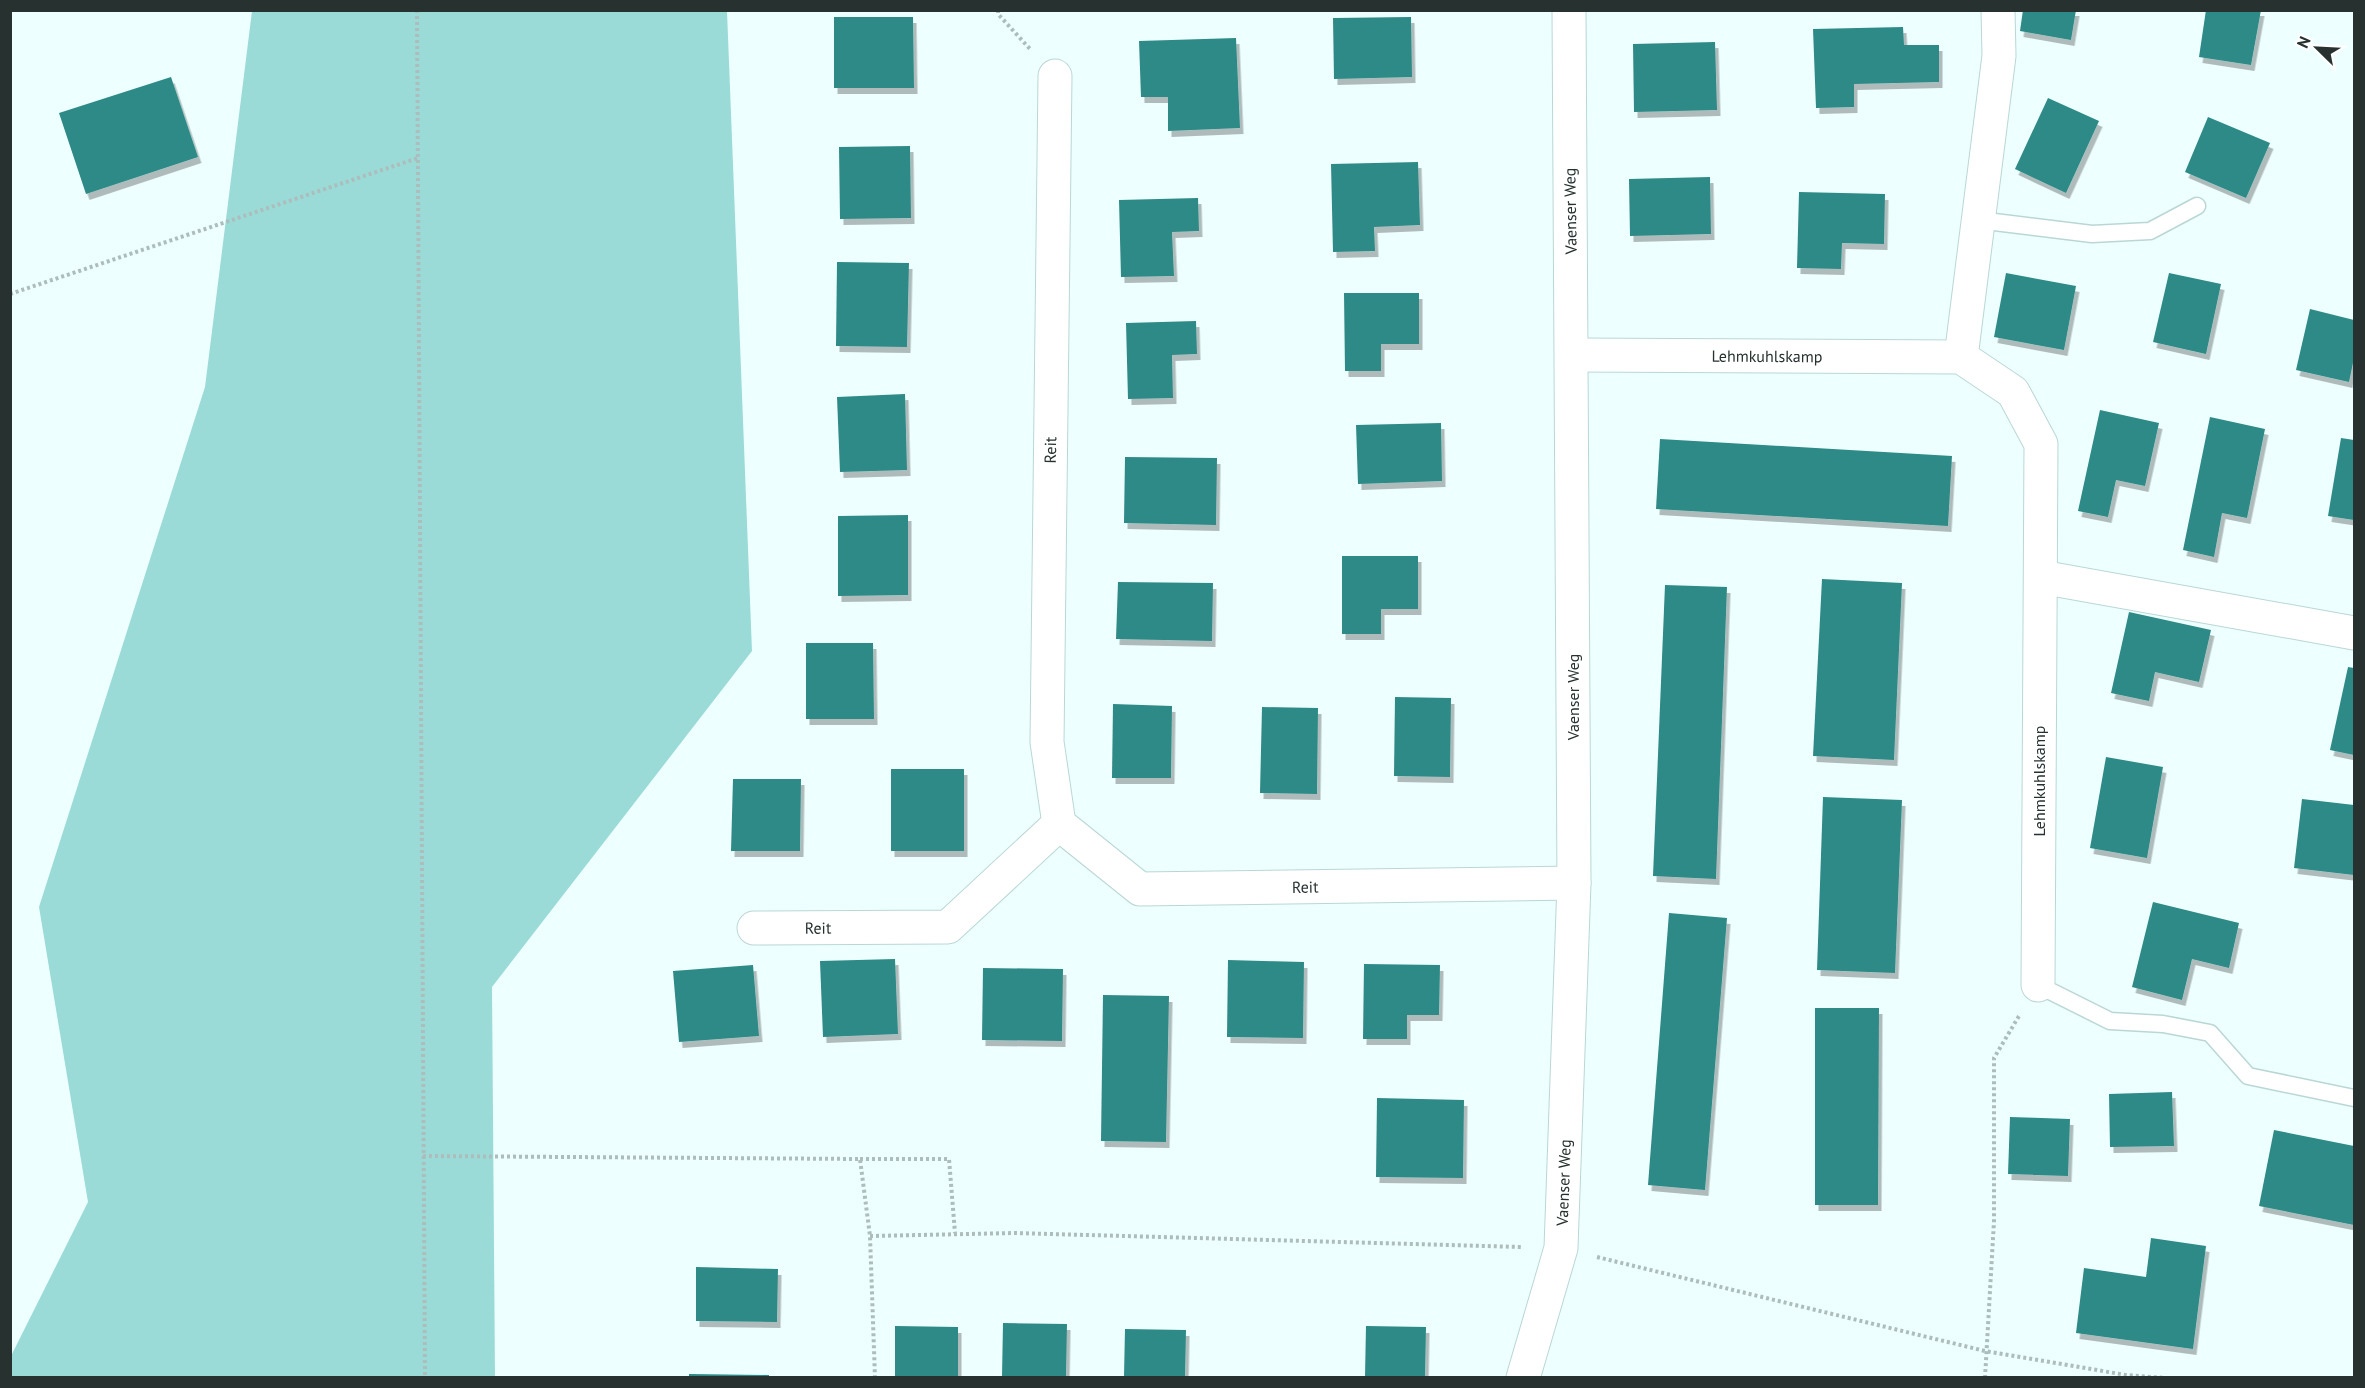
<svg xmlns="http://www.w3.org/2000/svg" width="2365" height="1388" viewBox="0 0 2365 1388" font-family="'PT Sans',sans-serif">
	<style>
		.green { fill: #9adbd8 }
		.building { fill: #2d8a87; filter: url(#shadow) }
		.lines { fill: none; stroke-linecap: round; stroke-linejoin: round }
		.lane-casing { stroke: #bad7d5; stroke-width: 19 }
		.street-casing { stroke: #bad7d5; stroke-width: 35 }
		.path { stroke: #adbdbc; stroke-width: 4; stroke-dasharray: 3 3; stroke-linecap: butt }
		.lane { stroke: #fff; stroke-width: 16 }
		.street { stroke: #fff; stroke-width: 33 }
		.labels { text-anchor: middle; stroke-width: 6; stroke-linejoin: round; paint-order: stroke }
		.street-label { font-size: 16px; fill: #263130; stroke: #fff }
	</style>
	<defs>
		<filter id="shadow"><feDropShadow dx="3.5" dy="6" stdDeviation="0" flood-color="#0004"/></filter>
	</defs>
	<rect width="100%" height="100%" fill="#edfffe"/>
	<polygon class="green" points="252,11 727,11 752,651 492,987 495,1377 11,1377 11,1356 88,1202 39,907 205,387"/>
	<g class="building">
		<polygon points="2023,10 2076,10 2071,40 2020,31"/>
		<polygon points="2206,10 2261,10 2251,65 2199,57"/>
		<polygon points="834,17 913,17 914,88 834,88"/>
		<polygon points="1411,17 1412,77 1334,79 1333,18"/>
		<polygon points="1903,27 1904,45 1939,45 1939,82 1854,84 1854,107 1816,108 1813,29"/>
		<polygon points="1236,38 1240,128 1168,131 1168,97 1141,97 1139,41"/>
		<polygon points="1715,42 1717,110 1634,112 1633,44"/>
		<polygon points="171,77 198,157 86,194 59,113"/>
		<polygon points="2048,98 2099,121 2066,193 2015,169"/>
		<polygon points="2208,117 2270,143 2246,198 2185,172"/>
		<polygon points="910,146 911,218 840,219 839,147"/>
		<polygon points="1418,162 1420,225 1374,227 1375,251 1333,252 1331,164"/>
		<polygon points="1710,177 1711,234 1630,236 1629,179"/>
		<polygon points="1799,192 1885,194 1884,244 1842,243 1841,269 1797,268"/>
		<polygon points="1198,198 1199,231 1172,232 1174,276 1121,277 1119,200"/>
		<polygon points="837,262 909,263 907,347 836,346"/>
		<polygon points="2006,273 2076,286 2064,350 1994,337"/>
		<polygon points="2169,273 2221,284 2206,354 2153,342"/>
		<polygon points="1344,293 1419,293 1419,344 1381,344 1381,371 1345,371"/>
		<polygon points="2310,309 2354,320 2354,358 2349,382 2296,370"/>
		<polygon points="1196,321 1197,354 1172,355 1173,398 1128,399 1126,323"/>
		<polygon points="905,394 907,470 840,472 837,397"/>
		<polygon points="2100,410 2159,423 2145,486 2116,480 2108,517 2078,511"/>
		<polygon points="2210,417 2265,429 2247,518 2222,513 2214,557 2183,550"/>
		<polygon points="1441,423 1442,481 1358,484 1356,425"/>
		<polygon points="2341,438 2354,440 2354,520 2328,516"/>
		<polygon points="1660,439 1952,456 1948,526 1656,509"/>
		<polygon points="1125,457 1217,458 1216,525 1124,523"/>
		<polygon points="908,515 908,595 838,596 838,516"/>
		<polygon points="1342,556 1418,556 1418,609 1381,609 1381,634 1342,634"/>
		<polygon points="1822,579 1902,583 1894,760 1813,756"/>
		<polygon points="1118,582 1213,583 1212,641 1116,639"/>
		<polygon points="1665,585 1727,587 1716,879 1653,876"/>
		<polygon points="2129,612 2211,630 2199,682 2155,672 2149,701 2111,693"/>
		<polygon points="806,643 873,643 874,719 806,719"/>
		<polygon points="2348,667 2354,668 2354,755 2330,750"/>
		<polygon points="1395,697 1451,698 1450,777 1394,776"/>
		<polygon points="1113,704 1172,706 1171,778 1112,778"/>
		<polygon points="1262,707 1318,708 1317,794 1260,793"/>
		<polygon points="2106,757 2163,767 2147,858 2090,848"/>
		<rect x="891" y="769" width="73" height="82"/>
		<polygon points="733,779 801,779 800,851 731,851"/>
		<polygon points="1823,797 1902,800 1895,973 1817,970"/>
		<polygon points="2302,799 2354,805 2354,875 2294,868"/>
		<polygon points="2153,902 2239,923 2229,968 2192,959 2182,1000 2132,987"/>
		<polygon points="1669,913 1727,918 1705,1190 1648,1185"/>
		<polygon points="895,959 898,1034 823,1037 820,961"/>
		<polygon points="1228,960 1304,962 1303,1038 1227,1037"/>
		<polygon points="1364,964 1440,965 1439,1015 1407,1015 1407,1039 1363,1039"/>
		<polygon points="753,965 759,1036 679,1042 673,971"/>
		<polygon points="983,968 1063,969 1062,1041 982,1040"/>
		<polygon points="1103,995 1169,996 1166,1142 1101,1141"/>
		<polygon points="1815,1008 1879,1008 1878,1205 1815,1205"/>
		<polygon points="2172,1092 2174,1146 2110,1147 2109,1094"/>
		<polygon points="1377,1098 1464,1100 1463,1178 1376,1177"/>
		<polygon points="2010,1117 2070,1119 2068,1176 2008,1174"/>
		<polygon points="2274,1130 2354,1146 2354,1225 2259,1206"/>
		<polygon points="2151,1238 2206,1246 2193,1349 2076,1333 2084,1268 2146,1277"/>
		<polygon points="696,1267 778,1269 777,1322 696,1321"/>
		<polygon points="1003,1323 1067,1324 1066,1377 1002,1377"/>
		<polygon points="895,1326 958,1327 958,1377 895,1377"/>
		<polygon points="1366,1326 1426,1327 1425,1377 1365,1377"/>
		<polygon points="1125,1329 1186,1330 1185,1377 1124,1377"/>
		<polygon points="689,1374 769,1375 769,1377 689,1377"/>
	</g>
	<g class="lines">
		<defs>
			<g id="lane">
				<polyline points="1978,220 2092,234 2150,231 2197,206"/>
				<polyline points="2038,985 2110,1021 2163,1024 2210,1033 2248,1076 2354,1098"/>
			</g>
			<g id="street">
				<path id="s1" d="M1055 76 1047 742 1059 824 1140 889 1574 883"/>
				<path id="s2" d="M1572 355 1961 357 2013 392 2041 444 2038 985"/>
				<polyline points="1961,357 1999,56 1998,10"/>
				<polyline points="2041,577 2354,633"/>
				<path id="s3" d="M754 928 948 927 1059 824"/>
				<path id="s4" d="M1523 1378 1561 1248 1574 883 1569 10"/>
			</g>
		</defs>
		<use href="#lane" class="lane-casing"/>
		<use href="#street" class="street-casing"/>
		<g class="path">
			<polyline points="417,10 425,1378"/>
			<polyline points="998,10 998,14 1030,49"/>
			<polyline points="10,294 418,158"/>
			<polyline points="423,1156 860,1159 870,1236 875,1378"/>
			<polyline points="860,1159 949,1159 955,1233"/>
			<polyline points="870,1236 1015,1233 1522,1247"/>
			<polyline points="1597,1257 1985,1351 2126,1375 2165,1378"/>
			<polyline points="1985,1378 1994,1221 1994,1058 2019,1016"/>
		</g>
		<use href="#lane" class="lane"/>
		<use href="#street" class="street"/>
	</g>
	<g class="labels">
		<g class="street-label">
			<text transform="translate(1570 211) rotate(-91)" y="6">Vaenser Weg</text>
			<text dy="6" stroke="none"><textPath href="#s2" startOffset="195">Lehmkuhlskamp</textPath></text>
			<text transform="translate(1050 450) rotate(-89)" y="6">Reit</text>
			<text transform="translate(1573 697) rotate(-90)" y="6">Vaenser Weg</text>
			<text transform="translate(2039 781) rotate(-90)" y="6">Lehmkuhlskamp</text>
			<text dy="6" stroke="none"><textPath href="#s1" startOffset="1018">Reit</textPath></text>
			<text dy="6" stroke="none"><textPath href="#s3" startOffset="64">Reit</textPath></text>
			<text dy="6" stroke="none"><textPath href="#s4" startOffset="201">Vaenser Weg</textPath></text>
		</g>
	</g>
	<rect width="2365" height="1388" fill="none" stroke="#263130" stroke-width="24"/>
	<g transform="translate(2317 48) rotate(294)" stroke="#ffffff" stroke-width="4.5" paint-order="stroke">
	<path d="M0-4.5L10 22L0 15L-10 22Z" fill="#263130"/>
	<text y="-9" font-size="16" font-weight="bold" text-anchor="middle" fill="#263130">N</text>
	</g>
</svg>
